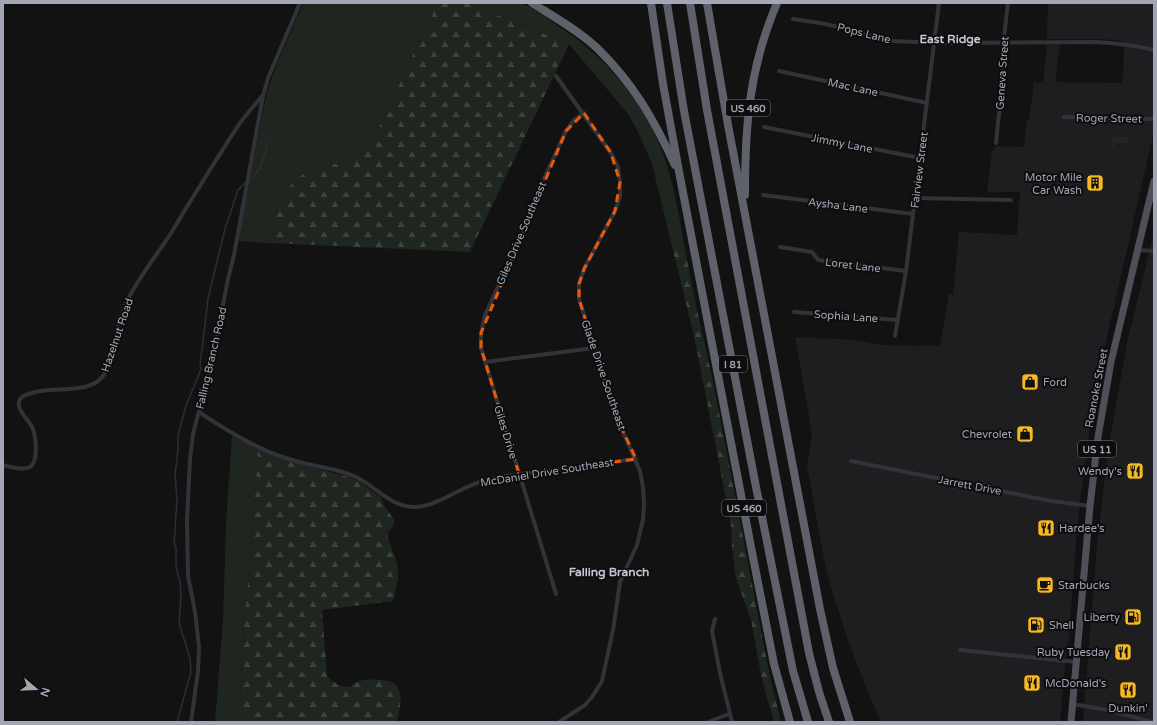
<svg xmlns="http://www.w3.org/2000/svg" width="1157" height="725" viewBox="0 0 1157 725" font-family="'Varela Round',sans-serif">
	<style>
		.built { fill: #1e1e20 }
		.green { fill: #1e261f }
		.forest { fill: url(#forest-firs) }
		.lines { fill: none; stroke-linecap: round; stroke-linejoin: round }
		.stream { stroke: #283037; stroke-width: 1.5 }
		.street { stroke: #323338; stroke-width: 4 }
		.primary { stroke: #4e5057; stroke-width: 7 }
		.highway { stroke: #5e6169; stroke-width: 8 }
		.marked { fill: none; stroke: #e8590c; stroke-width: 3; stroke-dasharray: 8 5; stroke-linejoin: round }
		.labels { text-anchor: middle; stroke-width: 4; stroke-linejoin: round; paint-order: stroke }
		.shield { fill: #0d0d0e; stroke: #767982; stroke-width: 1 }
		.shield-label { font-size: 10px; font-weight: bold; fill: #a3a7b4 }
		.street-label { font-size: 11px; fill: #a3a7b4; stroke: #0d0d0e }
		.poi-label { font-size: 11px; fill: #a3a7b4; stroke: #0d0d0e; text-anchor: end }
		.neighbourhood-label { font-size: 12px; font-weight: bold; fill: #c4c6d0; stroke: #0d0d0e }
	</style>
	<defs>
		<pattern id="forest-firs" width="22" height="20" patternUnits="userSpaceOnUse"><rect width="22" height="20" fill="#1e261f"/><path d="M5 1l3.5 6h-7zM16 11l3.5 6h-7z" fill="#3c433d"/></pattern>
	</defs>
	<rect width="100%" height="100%" fill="#121213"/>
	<g class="built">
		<polygon points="1048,3 1154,3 1154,131 1102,359 1090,425 1078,517 1069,638 1066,654 1060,722 881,722 868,692 849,643 833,594 826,569 807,467 812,433 795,337 856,340 880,345 913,346 940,345 949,294 953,295 959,232 1017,235 1020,192 987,192 992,151 997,146 1024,147 1027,120 1029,120 1034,82 1043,83 1047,45 1060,44 1055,82 1122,83 1123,79 1124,41 1101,39 1047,39"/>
		<polygon points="1154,232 1154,722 1083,722 1097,546 1107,456 1127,343"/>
	</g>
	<g class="green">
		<polygon points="303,3 435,3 432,17 410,60 385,116 368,147 340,163 311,168 277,208 269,243 237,241 267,92 277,64"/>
		<path d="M480 3C493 3 507 1 519 3 529 4 550 20 558 26 600 53 639 95 658 141 672 173 678 209 684 244L672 246 652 164 638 132 628 114 569 44 490 12Z"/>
		<polygon points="1112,137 1128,137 1128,143 1121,143 1120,142 1120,143 1115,143 1115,147 1112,150"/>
		<polygon points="232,436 258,449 253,527 244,624 239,722 215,722 223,619 226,523"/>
	</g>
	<g class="forest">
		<polygon points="435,3 480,3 490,12 569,44 470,252 269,243 277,208 293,182 311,168 340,163 368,147 385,116 410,60 432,17"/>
		<polygon points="684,244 698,315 713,381 770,677 781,722 774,722 762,680 751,620 736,578 732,549 731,524 694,336 672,246"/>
		<path d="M258 449 292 462 350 477 360 482 382 498 383 503 394 520C394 522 394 524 393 526 391 530 387 531 388 537 389 544 393 550 395 557 401 572 397 586 393 601L322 610 327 676C334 683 340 687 350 687 362 676 375 680 390 681 406 689 400 708 397 722H239L244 624 253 527Z"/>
	</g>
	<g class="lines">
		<g class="stream">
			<path d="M249 180C263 170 264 157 267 142"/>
			<polyline points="177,722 191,672 190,658 179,623 181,596 180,582 176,567 176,547 174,544 177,501 175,474 178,451 178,435 186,406 201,369 200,366 208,299 213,278 225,229 238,190 246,182"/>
		</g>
		<g class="street">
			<path d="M793 19 826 24 893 41 935 43 1094 42C1115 43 1134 45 1154 50"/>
			<polyline points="779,71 927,103"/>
			<polyline points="556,76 611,153 618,167 620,182 620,197 615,211 584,269 579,284 579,299 616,416 640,471 643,487 644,504 643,520 637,545 620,582 613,630 602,681 592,697 585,705 559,722"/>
			<polyline points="1064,117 1154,119"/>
			<polyline points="764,127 920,158"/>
			<polyline points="996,143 1006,43 1004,37 1008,3"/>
			<polyline points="763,195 913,214"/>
			<polyline points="915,198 1011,200"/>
			<polyline points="780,247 812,252 818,260 906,271"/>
			<polyline points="1138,250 1154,251"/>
			<polyline points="794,312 898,320"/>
			<polyline points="895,336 906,271 939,3"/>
			<polyline points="485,362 594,348"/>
			<path d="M199 412C229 432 261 452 296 461 315 467 336 468 354 476 376 486 390 507 415 507 437 507 463 485 486 480 506 475 527 473 548 471 577 467 607 463 636 459"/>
			<polyline points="851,461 1051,501 1090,506"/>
			<path d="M3 465C10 467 23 471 30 467 39 461 36 435 32 427 28 419 13 407 21 398 23 395 28 394 32 393 52 386 90 395 103 376 110 367 111 354 113 344 117 330 121 315 127 301 140 275 158 254 173 230 187 206 202 183 216 160 225 147 233 132 243 119 249 111 256 104 262 96"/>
			<polyline points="556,594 481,348 481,333 485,315 528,221 541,185 566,131 574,120 584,113"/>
			<polyline points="715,619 712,631 720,673 732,722"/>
			<polyline points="960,650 1076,662"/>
			<polyline points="1073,704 1107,710 1152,722"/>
			<polyline points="191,722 198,671 199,647 195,612 188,576 187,520 190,459 193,434 211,365 228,279 234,255 263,96 268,78 300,3"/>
			<polyline points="708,722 729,714"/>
		</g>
		<polyline class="primary" points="1071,722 1090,506 1098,437 1111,362 1154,181"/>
		<g class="highway">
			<path d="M532 3C554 17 578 30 597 48 634 84 654 120 675 165"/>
			<polyline points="651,3 663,84 680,177 751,547 774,664 790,722"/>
			<polyline points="667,3 684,111 756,487 793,671 808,722"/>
			<polyline points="690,3 707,110 809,653 819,692 829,722"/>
			<polyline points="707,3 728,125 820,609 833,668 850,722"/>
			<path d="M745 195C745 125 749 69 777 3"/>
		</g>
	</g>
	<path class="marked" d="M584 113 611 153 620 182 615 211 584 269 579 284V299L616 416 636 459 519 474 481 348V333L566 131Z"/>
	<defs>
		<symbol id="building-square" viewBox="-11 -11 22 22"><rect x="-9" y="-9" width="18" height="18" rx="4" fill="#f5b927" stroke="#0d0d0e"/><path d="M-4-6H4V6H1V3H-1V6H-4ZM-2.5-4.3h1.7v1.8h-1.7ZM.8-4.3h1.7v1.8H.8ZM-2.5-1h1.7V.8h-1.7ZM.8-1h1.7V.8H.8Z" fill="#111"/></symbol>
		<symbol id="shop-square" viewBox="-11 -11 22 22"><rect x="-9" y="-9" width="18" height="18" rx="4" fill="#f5b927" stroke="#0d0d0e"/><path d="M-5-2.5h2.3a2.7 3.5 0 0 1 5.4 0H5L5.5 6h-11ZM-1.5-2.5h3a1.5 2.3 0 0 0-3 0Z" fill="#111"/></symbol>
		<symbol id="restaurant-square" viewBox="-11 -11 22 22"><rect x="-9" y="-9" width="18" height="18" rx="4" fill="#f5b927" stroke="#0d0d0e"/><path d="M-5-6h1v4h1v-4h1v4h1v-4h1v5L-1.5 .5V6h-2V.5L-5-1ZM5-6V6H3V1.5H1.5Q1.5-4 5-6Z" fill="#111"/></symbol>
		<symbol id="cafe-square" viewBox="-11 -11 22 22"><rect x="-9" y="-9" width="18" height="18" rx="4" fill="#f5b927" stroke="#0d0d0e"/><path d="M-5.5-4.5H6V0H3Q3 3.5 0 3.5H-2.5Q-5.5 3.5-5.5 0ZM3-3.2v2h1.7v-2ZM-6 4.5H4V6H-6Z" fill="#111"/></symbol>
		<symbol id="fuel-square" viewBox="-11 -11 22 22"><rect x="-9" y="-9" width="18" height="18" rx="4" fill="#f5b927" stroke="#0d0d0e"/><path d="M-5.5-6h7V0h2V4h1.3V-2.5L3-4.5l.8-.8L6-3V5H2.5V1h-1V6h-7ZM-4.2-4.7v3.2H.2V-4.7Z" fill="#111"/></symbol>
	</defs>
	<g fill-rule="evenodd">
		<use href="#building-square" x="1085" y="173" width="20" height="20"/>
		<use href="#shop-square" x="1020" y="372" width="20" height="20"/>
		<use href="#shop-square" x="1015" y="424" width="20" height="20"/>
		<use href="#restaurant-square" x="1125" y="461" width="20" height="20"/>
		<use href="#restaurant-square" x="1036" y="518" width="20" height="20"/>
		<use href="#cafe-square" x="1035" y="575" width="20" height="20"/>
		<use href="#fuel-square" x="1123" y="607" width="20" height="20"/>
		<use href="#fuel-square" x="1026" y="615" width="20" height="20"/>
		<use href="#restaurant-square" x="1113" y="642" width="20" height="20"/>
		<use href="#restaurant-square" x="1022" y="673" width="20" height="20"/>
		<use href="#restaurant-square" x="1118" y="680" width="20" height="20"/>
	</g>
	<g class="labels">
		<g class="shield">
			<rect x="726" y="100" width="44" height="16" rx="3"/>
			<rect x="719" y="356" width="28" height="16" rx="3"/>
			<rect x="1078" y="441" width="38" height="16" rx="3"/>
			<rect x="722" y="500" width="44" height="16" rx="3"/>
		</g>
		<g class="shield-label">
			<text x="748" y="112">US 460</text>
			<text x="733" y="368">I 81</text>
			<text x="1097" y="453">US 11</text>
			<text x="744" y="512">US 460</text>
		</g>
		<g class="street-label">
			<text transform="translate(864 33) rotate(14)" y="4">Pops Lane</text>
			<text transform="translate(1002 73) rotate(-86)" y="4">Geneva Street</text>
			<text transform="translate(853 87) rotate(12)" y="4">Mac Lane</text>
			<text transform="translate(1109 118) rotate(1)" y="4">Roger Street</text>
			<text transform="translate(842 143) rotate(11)" y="4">Jimmy Lane</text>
			<text transform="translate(919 170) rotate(-83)" y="4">Fairview Street</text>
			<text transform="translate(838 205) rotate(7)" y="4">Aysha Lane</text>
			<text transform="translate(521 233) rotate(-67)" y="4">Giles Drive Southeast</text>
			<text transform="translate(853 265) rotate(7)" y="4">Loret Lane</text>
			<text transform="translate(846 316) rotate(4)" y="4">Sophia Lane</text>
			<text transform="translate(117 335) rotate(-71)" y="4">Hazelnut Road</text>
			<text transform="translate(211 358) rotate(-77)" y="4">Falling Branch Road</text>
			<text transform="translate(604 375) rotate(71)" y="4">Glade Drive Southeast</text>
			<text transform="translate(1096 388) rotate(-79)" y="4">Roanoke Street</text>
			<text transform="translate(506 432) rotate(73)" y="4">Giles Drive</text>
			<text transform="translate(547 472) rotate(-9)" y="4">McDaniel Drive Southeast</text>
			<text transform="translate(970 485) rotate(11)" y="4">Jarrett Drive</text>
		</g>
		<g class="poi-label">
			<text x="1082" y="181">Motor Mile<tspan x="1082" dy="13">Car Wash</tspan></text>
			<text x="1043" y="386" text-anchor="start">Ford</text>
			<text x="1012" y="438">Chevrolet</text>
			<text x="1122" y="475">Wendy's</text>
			<text x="1059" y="532" text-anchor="start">Hardee's</text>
			<text x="1058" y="589" text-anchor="start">Starbucks</text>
			<text x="1120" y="621">Liberty</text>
			<text x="1049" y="629" text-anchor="start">Shell</text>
			<text x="1110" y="656">Ruby Tuesday</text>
			<text x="1045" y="687" text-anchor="start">McDonald's</text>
			<text x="1128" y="712" text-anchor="middle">Dunkin'</text>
		</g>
		<g class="neighbourhood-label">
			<text x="950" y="43">East Ridge</text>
			<text x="609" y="576">Falling Branch</text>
		</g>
	</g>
	<rect width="1157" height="725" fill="none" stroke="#a3a7b4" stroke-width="8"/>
	<g transform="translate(36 689) rotate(109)" stroke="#0d0d0e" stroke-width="3" paint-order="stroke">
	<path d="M0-3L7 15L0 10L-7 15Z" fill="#a3a7b4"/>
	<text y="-6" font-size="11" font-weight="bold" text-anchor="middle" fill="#a3a7b4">N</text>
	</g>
</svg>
